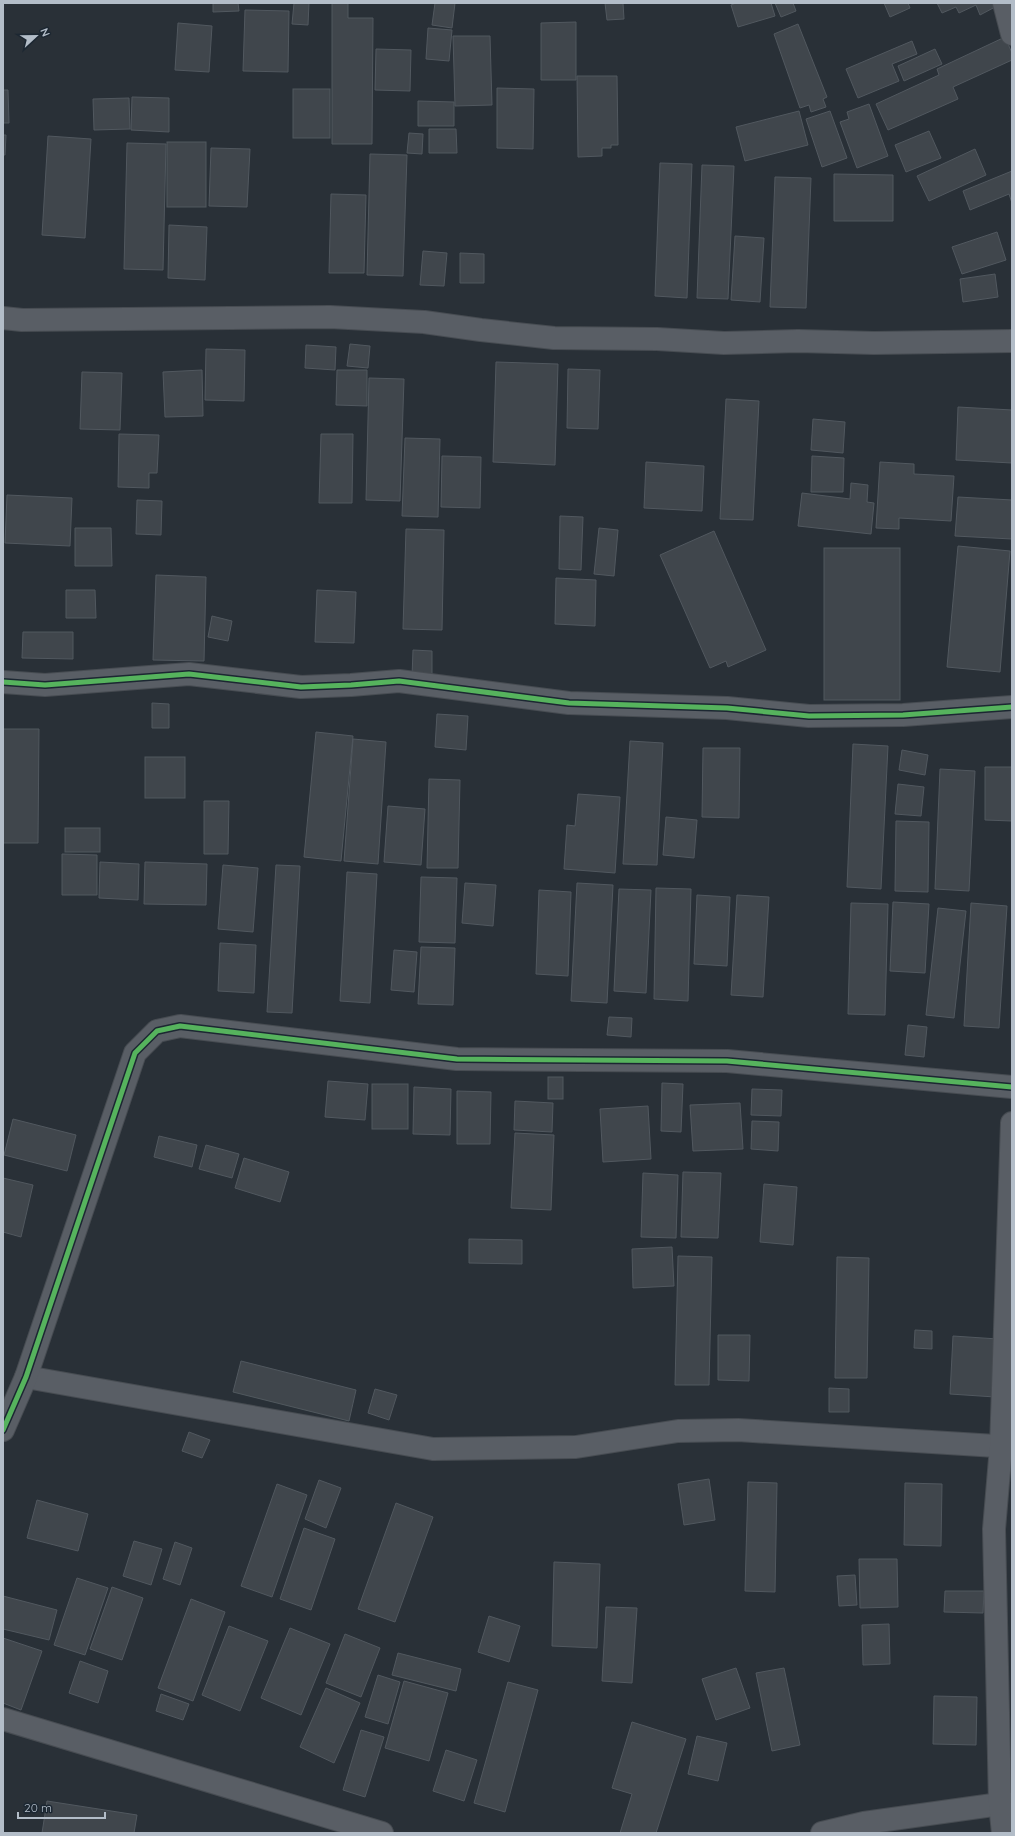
<svg xmlns="http://www.w3.org/2000/svg" width="1015" height="1836" viewBox="0 0 1015 1836" font-family="Quicksand,sans-serif">
	<style>
		.building { fill: #40464c; stroke: #51585f }
		.lines { fill: none; stroke-linecap: round; stroke-linejoin: round }
		.street-casing { stroke: #474c52; stroke-width: 24 }
		.street { stroke: #595e65; stroke-width: 22 }
		.cycleway-casing { stroke: #1c2732; stroke-width: 8 }
		.cycleway { stroke: #56b35d; stroke-width: 5 }
	</style>
	<rect width="100%" height="100%" fill="#293037"/>
	<g class="building">
		<polygon points="213,3 238,3 239,11 213,12"/>
		<polygon points="294,3 309,3 308,25 292,24"/>
		<polygon points="332,3 348,3 348,18 373,18 372,144 332,144"/>
		<polygon points="435,3 455,3 452,28 432,25"/>
		<polygon points="605,3 623,3 624,19 607,20"/>
		<polygon points="736,3 771,3 775,16 738,27 731,5"/>
		<polygon points="775,3 793,3 796,11 781,17"/>
		<polygon points="884,3 908,3 910,8 890,17"/>
		<polygon points="937,3 996,3 997,6 980,15 976,5 959,13 956,7 942,13"/>
		<polygon points="245,10 289,11 288,72 243,71"/>
		<polygon points="576,22 576,80 541,80 541,23"/>
		<polygon points="178,23 212,26 209,72 175,70"/>
		<polygon points="798,24 827,97 823,99 826,107 811,112 809,105 800,108 774,34"/>
		<polygon points="428,28 452,30 449,61 426,59"/>
		<polygon points="453,36 490,36 492,105 455,106"/>
		<polygon points="1005,37 1012,53 1012,60 953,87 958,99 888,130 876,104 939,75 937,69"/>
		<polygon points="912,41 917,54 892,64 899,81 858,98 846,69"/>
		<polygon points="376,49 411,50 410,91 375,90"/>
		<polygon points="935,49 942,64 904,81 898,66"/>
		<polygon points="577,76 617,76 618,145 611,145 611,148 602,148 602,156 578,157"/>
		<polygon points="497,88 534,89 533,149 497,148"/>
		<rect x="293" y="89" width="37" height="49"/>
		<polygon points="3,90 8,90 9,123 3,123"/>
		<polygon points="132,97 169,98 169,132 131,130"/>
		<polygon points="129,98 130,129 94,130 93,99"/>
		<polygon points="418,101 454,102 454,126 418,126"/>
		<polygon points="869,104 888,156 857,168 840,122 849,119 847,112"/>
		<polygon points="799,111 808,145 745,161 736,127"/>
		<polygon points="830,111 847,158 822,167 806,119"/>
		<polygon points="429,129 456,129 457,153 429,153"/>
		<polygon points="929,131 941,158 906,172 895,145"/>
		<polygon points="409,133 423,134 422,154 407,153"/>
		<polygon points="3,135 6,135 5,155 3,155"/>
		<polygon points="48,136 91,139 85,238 42,235"/>
		<rect x="167" y="142" width="39" height="65"/>
		<polygon points="127,143 166,144 163,270 124,269"/>
		<polygon points="211,148 250,149 247,207 209,206"/>
		<polygon points="975,149 986,175 929,201 917,176"/>
		<polygon points="370,154 407,155 403,276 367,275"/>
		<polygon points="660,163 692,164 687,298 655,296"/>
		<polygon points="702,165 734,166 728,299 697,298"/>
		<polygon points="1012,171 1012,203 1009,194 970,210 963,191"/>
		<polygon points="834,174 893,175 893,221 834,221"/>
		<polygon points="775,177 811,178 806,308 770,307"/>
		<polygon points="331,194 366,195 364,273 329,273"/>
		<polygon points="169,225 207,227 205,280 168,278"/>
		<polygon points="997,232 1006,260 962,274 952,247"/>
		<polygon points="735,236 764,238 760,302 731,300"/>
		<polygon points="423,251 447,253 444,286 420,285"/>
		<polygon points="460,253 484,254 484,283 460,283"/>
		<polygon points="995,274 998,297 963,302 960,279"/>
		<polygon points="350,344 370,346 368,368 347,366"/>
		<polygon points="306,345 336,347 335,370 305,368"/>
		<polygon points="206,349 245,350 244,401 205,400"/>
		<polygon points="496,362 558,364 555,465 493,462"/>
		<polygon points="568,369 600,370 598,429 567,428"/>
		<polygon points="202,370 203,416 165,417 163,372"/>
		<polygon points="337,370 367,370 367,406 336,405"/>
		<polygon points="82,372 122,373 120,430 80,429"/>
		<polygon points="369,378 404,379 400,501 366,500"/>
		<polygon points="726,399 759,401 753,520 720,519"/>
		<polygon points="958,407 1012,410 1012,463 956,460"/>
		<polygon points="813,419 845,422 843,453 811,450"/>
		<polygon points="119,434 159,435 157,473 149,473 149,488 118,487"/>
		<polygon points="321,434 353,434 352,503 319,503"/>
		<polygon points="405,438 440,439 438,517 402,516"/>
		<polygon points="442,456 481,457 480,508 441,507"/>
		<polygon points="812,456 844,458 843,492 811,492"/>
		<polygon points="646,462 704,466 702,511 644,508"/>
		<polygon points="880,462 914,464 914,474 954,476 951,521 899,518 899,529 876,528"/>
		<polygon points="851,483 868,485 867,502 874,503 871,534 798,526 802,493 850,499"/>
		<polygon points="7,495 72,498 70,546 5,543"/>
		<polygon points="958,497 1012,500 1012,539 955,536"/>
		<polygon points="137,500 162,501 161,535 136,534"/>
		<polygon points="560,516 583,517 581,570 559,569"/>
		<polygon points="75,528 111,528 112,566 75,566"/>
		<polygon points="599,528 618,530 614,576 594,574"/>
		<polygon points="406,529 444,530 442,630 403,629"/>
		<polygon points="714,531 766,650 728,667 726,661 710,668 660,555"/>
		<polygon points="958,546 1010,551 1000,672 947,667"/>
		<rect x="824" y="548" width="76" height="152"/>
		<polygon points="156,575 206,577 204,661 153,660"/>
		<polygon points="556,578 596,580 595,626 555,624"/>
		<polygon points="66,590 95,590 96,618 66,618"/>
		<polygon points="317,590 356,592 354,643 315,642"/>
		<polygon points="212,616 232,621 228,641 208,637"/>
		<polygon points="23,632 73,632 73,659 22,658"/>
		<polygon points="413,650 432,651 432,677 412,677"/>
		<polygon points="152,703 169,704 169,728 152,728"/>
		<polygon points="437,714 468,716 466,750 435,747"/>
		<polygon points="3,729 39,729 38,843 3,843"/>
		<polygon points="316,732 353,736 341,861 304,857"/>
		<polygon points="353,739 386,742 378,864 344,861"/>
		<polygon points="630,741 663,743 657,865 623,864"/>
		<polygon points="853,744 888,746 881,889 847,887"/>
		<polygon points="703,748 740,748 739,818 702,817"/>
		<polygon points="902,750 928,755 925,775 899,770"/>
		<rect x="145" y="757" width="40" height="41"/>
		<polygon points="985,767 1012,767 1012,821 985,820"/>
		<polygon points="940,769 975,771 969,891 935,889"/>
		<polygon points="429,779 460,780 458,868 427,868"/>
		<polygon points="898,784 924,787 921,816 895,814"/>
		<polygon points="578,794 620,797 615,873 564,869 567,825 575,826"/>
		<polygon points="204,801 229,801 228,854 204,854"/>
		<polygon points="388,806 425,809 421,865 384,862"/>
		<polygon points="666,817 697,820 694,858 663,855"/>
		<polygon points="896,821 929,822 928,892 895,891"/>
		<rect x="65" y="828" width="35" height="24"/>
		<polygon points="62,854 97,855 97,895 62,895"/>
		<polygon points="100,862 139,864 138,900 99,898"/>
		<polygon points="145,862 207,864 206,905 144,904"/>
		<polygon points="223,865 258,868 253,932 218,929"/>
		<polygon points="276,865 300,866 292,1013 267,1012"/>
		<polygon points="347,872 377,874 370,1003 340,1001"/>
		<polygon points="421,877 457,878 455,943 419,942"/>
		<polygon points="465,883 496,885 493,926 462,923"/>
		<polygon points="577,883 613,885 607,1003 571,1001"/>
		<polygon points="656,888 691,889 688,1001 654,999"/>
		<polygon points="619,889 651,890 646,993 614,991"/>
		<polygon points="539,890 571,892 568,976 536,974"/>
		<polygon points="697,895 730,897 727,966 694,964"/>
		<polygon points="737,895 769,897 763,997 731,995"/>
		<polygon points="893,902 929,904 925,973 890,971"/>
		<polygon points="851,903 888,904 885,1015 848,1014"/>
		<polygon points="971,903 1007,906 999,1028 964,1026"/>
		<polygon points="938,908 966,911 954,1018 926,1015"/>
		<polygon points="220,943 256,945 254,993 218,991"/>
		<polygon points="421,947 455,948 453,1005 418,1004"/>
		<polygon points="394,950 417,952 414,992 391,990"/>
		<polygon points="609,1017 632,1018 631,1037 607,1035"/>
		<polygon points="908,1025 927,1027 924,1057 905,1055"/>
		<rect x="548" y="1077" width="15" height="22"/>
		<polygon points="328,1081 368,1084 365,1120 325,1117"/>
		<polygon points="662,1083 683,1084 681,1132 661,1131"/>
		<rect x="372" y="1084" width="36" height="45"/>
		<polygon points="414,1087 451,1089 450,1135 413,1134"/>
		<polygon points="752,1089 782,1090 781,1116 751,1115"/>
		<polygon points="457,1091 491,1092 490,1144 457,1144"/>
		<polygon points="515,1101 553,1103 552,1132 514,1130"/>
		<polygon points="740,1103 743,1149 693,1151 690,1105"/>
		<polygon points="648,1106 651,1159 603,1162 600,1109"/>
		<polygon points="13,1119 76,1135 67,1171 4,1155"/>
		<polygon points="752,1121 779,1122 778,1151 751,1149"/>
		<polygon points="515,1133 554,1135 551,1210 511,1208"/>
		<polygon points="159,1136 197,1145 192,1167 154,1157"/>
		<polygon points="206,1145 239,1154 232,1178 199,1169"/>
		<polygon points="244,1158 289,1172 280,1202 235,1188"/>
		<polygon points="683,1172 721,1173 718,1238 681,1237"/>
		<polygon points="643,1173 678,1175 676,1238 641,1237"/>
		<polygon points="3,1178 33,1185 21,1237 3,1232"/>
		<polygon points="764,1184 797,1187 793,1245 760,1242"/>
		<polygon points="469,1239 522,1240 522,1264 469,1263"/>
		<polygon points="672,1247 674,1286 633,1288 632,1249"/>
		<polygon points="678,1256 712,1257 709,1385 675,1385"/>
		<polygon points="837,1257 869,1258 867,1378 835,1378"/>
		<polygon points="915,1330 932,1331 932,1349 914,1348"/>
		<polygon points="718,1335 750,1335 749,1381 718,1380"/>
		<polygon points="953,1336 998,1339 995,1397 950,1394"/>
		<polygon points="241,1361 356,1390 349,1421 233,1392"/>
		<polygon points="829,1388 849,1389 849,1412 829,1412"/>
		<polygon points="375,1389 397,1395 389,1420 368,1413"/>
		<polygon points="189,1432 210,1440 202,1458 182,1451"/>
		<polygon points="709,1479 715,1520 684,1525 678,1484"/>
		<polygon points="319,1480 341,1488 326,1528 305,1519"/>
		<polygon points="748,1482 777,1483 775,1592 745,1591"/>
		<polygon points="905,1483 942,1484 941,1546 904,1545"/>
		<polygon points="277,1484 307,1495 272,1597 241,1586"/>
		<polygon points="37,1500 88,1514 78,1551 27,1538"/>
		<polygon points="396,1503 433,1517 395,1622 358,1609"/>
		<polygon points="304,1528 335,1539 311,1610 280,1599"/>
		<polygon points="134,1541 162,1549 151,1585 123,1576"/>
		<polygon points="175,1542 192,1548 180,1585 163,1579"/>
		<polygon points="859,1559 897,1559 898,1607 860,1608"/>
		<polygon points="554,1562 600,1564 597,1648 552,1646"/>
		<polygon points="855,1575 857,1605 839,1606 837,1576"/>
		<polygon points="77,1578 108,1588 85,1655 54,1645"/>
		<polygon points="112,1587 143,1598 122,1660 90,1649"/>
		<polygon points="945,1591 984,1591 983,1613 944,1612"/>
		<polygon points="3,1596 57,1610 49,1640 3,1629"/>
		<polygon points="191,1599 225,1612 193,1701 158,1688"/>
		<polygon points="606,1607 637,1608 632,1683 602,1681"/>
		<polygon points="489,1616 520,1626 509,1662 478,1652"/>
		<polygon points="889,1624 890,1664 863,1665 862,1625"/>
		<polygon points="229,1626 268,1641 240,1711 202,1695"/>
		<polygon points="290,1628 330,1644 301,1715 261,1698"/>
		<polygon points="345,1634 380,1648 361,1697 326,1683"/>
		<polygon points="3,1638 42,1651 21,1710 3,1703"/>
		<polygon points="398,1653 461,1669 456,1691 392,1675"/>
		<polygon points="80,1661 108,1671 98,1703 69,1693"/>
		<polygon points="736,1668 750,1708 716,1720 702,1679"/>
		<polygon points="784,1668 800,1745 772,1751 756,1673"/>
		<polygon points="378,1675 400,1682 388,1724 365,1717"/>
		<polygon points="404,1681 448,1693 429,1761 385,1748"/>
		<polygon points="508,1682 538,1690 505,1812 474,1803"/>
		<polygon points="326,1688 360,1703 334,1763 300,1747"/>
		<polygon points="161,1694 189,1704 183,1720 156,1711"/>
		<polygon points="934,1696 977,1697 976,1745 933,1744"/>
		<polygon points="632,1722 686,1739 656,1833 620,1833 632,1794 612,1788"/>
		<polygon points="361,1730 384,1737 365,1797 343,1790"/>
		<polygon points="697,1736 727,1743 718,1781 688,1774"/>
		<polygon points="446,1750 477,1760 464,1801 433,1791"/>
		<polygon points="47,1801 137,1815 134,1833 42,1833"/>
	</g>
	<g class="lines">
		<defs>
			<g id="street">
				<polyline points="1004,3 1012,34"/>
				<polyline points="3,318 22,320 330,317 424,322 481,330 554,338 657,339 724,343 798,341 874,343 1012,341"/>
				<polyline points="3,682 45,685 189,674 301,687 351,685 399,681 569,703 727,708 809,716 903,715 1012,707"/>
				<polyline points="26,1377 433,1449 576,1447 678,1431 738,1430 1012,1447"/>
				<polyline points="3,1430 26,1377 135,1053 157,1031 180,1026 457,1059 727,1061 1012,1087"/>
				<polyline points="3,1719 382,1833"/>
				<polyline points="822,1833 864,1823 1000,1804 1012,1804"/>
				<polyline points="1003,1833 1000,1804 994,1529 1001,1447 1012,1123"/>
			</g>
		</defs>
		<use href="#street" class="street-casing"/>
		<use href="#street" class="street"/>
		<defs>
			<g id="cycleway">
				<polyline points="3,682 45,685 189,674 301,687 351,685 399,681 569,703 727,708 809,716 903,715 1012,707"/>
				<polyline points="3,1430 26,1377 135,1053 157,1031 180,1026 457,1059 727,1061 1012,1087"/>
			</g>
		</defs>
		<use href="#cycleway" class="cycleway-casing"/>
		<use href="#cycleway" class="cycleway"/>
	</g>
	<rect width="1015" height="1836" fill="none" stroke="#b3bdc8" stroke-width="8"/>
	<g transform="translate(36 36) rotate(68)" stroke="#1c2732" stroke-width="3" paint-order="stroke">
	<path d="M0-3L7 15L0 10L-7 15Z" fill="#b3bdc8"/>
	<text y="-6" font-size="11" font-weight="bold" text-anchor="middle" fill="#b3bdc8">N</text>
	</g>
	<path d="M18 1812v6h87v-6" fill="none" stroke="#b3bdc8" stroke-width="2"/>
	<text x="24" y="1812" font-size="12" fill="#b3bdc8" stroke="#1c2732" stroke-width="3" paint-order="stroke">20 m</text>
</svg>
